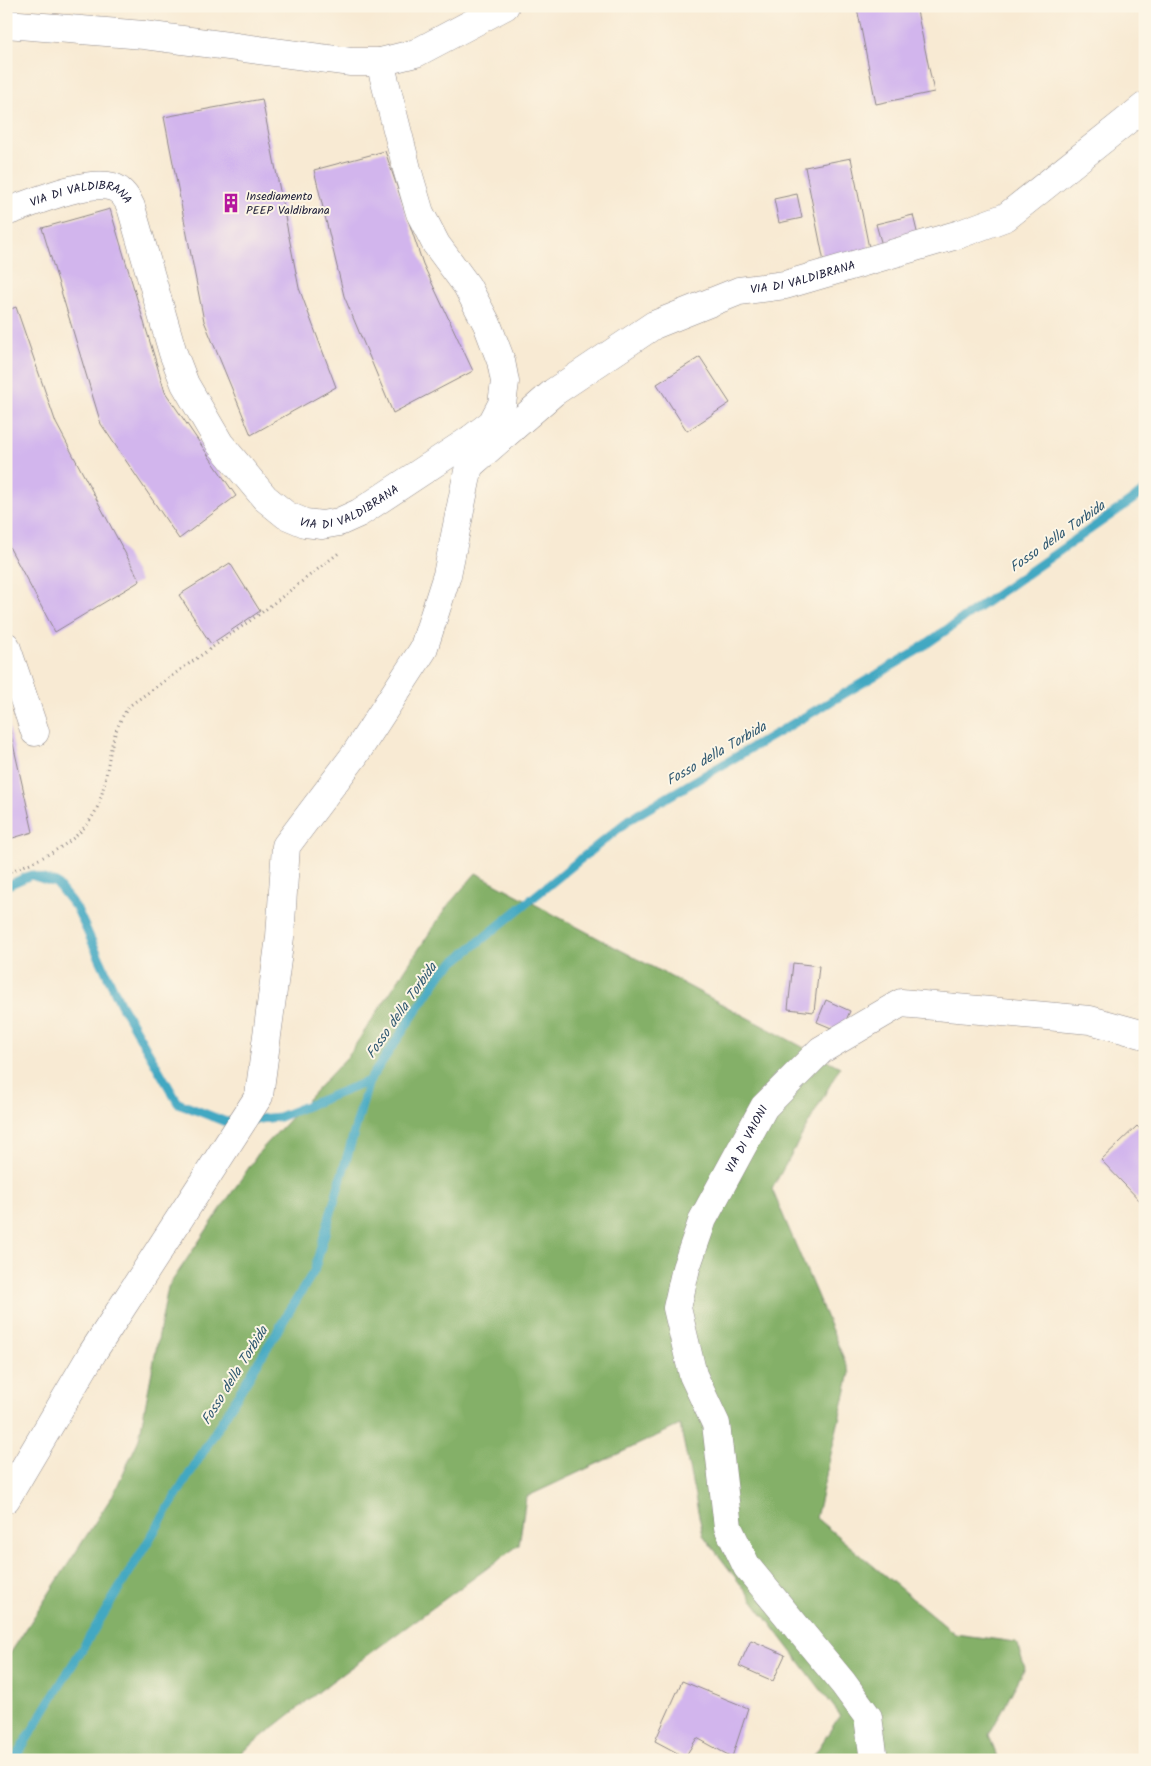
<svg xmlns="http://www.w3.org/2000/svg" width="1151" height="1766" viewBox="0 0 1151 1766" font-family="Kalam,sans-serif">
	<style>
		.forest { fill: #84b068; stroke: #536952 }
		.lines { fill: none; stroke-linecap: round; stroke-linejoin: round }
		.stream { stroke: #42a8c2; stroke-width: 9 }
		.building { fill: #d2b5ed }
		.minor-casing { stroke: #8d8687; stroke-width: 29 }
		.path { stroke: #8d8687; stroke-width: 3; stroke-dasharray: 1 4; stroke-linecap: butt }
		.minor { stroke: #fff; stroke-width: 28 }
		.labels { text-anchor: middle; stroke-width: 4; stroke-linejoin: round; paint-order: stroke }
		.poi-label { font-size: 12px; fill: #22223b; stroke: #fcf5e5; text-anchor: start }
		.street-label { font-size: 12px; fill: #22223b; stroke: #fcf5e5 }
		.water-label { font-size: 14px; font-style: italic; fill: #2f5871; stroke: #fcf5e5 }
	</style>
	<rect width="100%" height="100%" fill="#fcf5e5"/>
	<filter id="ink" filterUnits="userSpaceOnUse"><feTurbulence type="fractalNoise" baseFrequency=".02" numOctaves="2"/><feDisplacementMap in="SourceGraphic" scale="10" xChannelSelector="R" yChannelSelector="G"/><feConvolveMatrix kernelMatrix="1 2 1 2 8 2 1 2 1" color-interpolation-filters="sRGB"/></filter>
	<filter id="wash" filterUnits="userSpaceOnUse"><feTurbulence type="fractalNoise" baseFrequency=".0096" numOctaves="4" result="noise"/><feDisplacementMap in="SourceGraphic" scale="20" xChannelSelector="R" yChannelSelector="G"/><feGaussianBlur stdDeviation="1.12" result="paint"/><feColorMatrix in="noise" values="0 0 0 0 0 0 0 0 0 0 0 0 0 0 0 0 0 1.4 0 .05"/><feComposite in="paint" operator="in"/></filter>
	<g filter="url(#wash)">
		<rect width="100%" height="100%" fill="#f8ead3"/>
		<polygon class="forest" points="476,873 840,1067 772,1189 850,1373 816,1518 955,1634 1016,1642 1025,1668 989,1735 998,1760 811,1760 840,1715 703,1535 680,1425 526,1497 519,1545 331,1682 232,1760 6,1760 6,1660 114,1493 139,1439 168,1287 260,1151 348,1056 448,905"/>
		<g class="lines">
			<g class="stream">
				<polyline points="6,886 31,875 56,883 77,909 120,1003 178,1103 226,1122 236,1121"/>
				<polyline points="249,1120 279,1117 369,1081"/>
				<polyline points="14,1760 314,1271 369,1081 443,971 630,819 912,654 1145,491"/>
			</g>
		</g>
		<g id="blocks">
			<g class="building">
				<polygon points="866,6 916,6 934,92 876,104 857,8"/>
				<polygon points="262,99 299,288 336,387 251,435 204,321 164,117"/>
				<polygon points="385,151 423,264 473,371 393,413 344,296 314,170"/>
				<polygon points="851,158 870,253 824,262 805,167"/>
				<polygon points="797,194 802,218 779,223 774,199"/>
				<polygon points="110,209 165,392 236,496 179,539 101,424 42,228"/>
				<polygon points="913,215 919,240 883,249 876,224"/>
				<polygon points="16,307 56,423 140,581 55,632 6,541 6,311"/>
				<polygon points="700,357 730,403 687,431 657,384"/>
				<polygon points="230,563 260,611 211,644 179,595"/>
				<polygon points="6,713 33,832 6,840"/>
				<polygon points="793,963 819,966 814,1012 788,1009"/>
				<polygon points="826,1000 850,1011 841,1032 817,1022"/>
				<polygon points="1137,1126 1145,1134 1145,1206 1101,1160"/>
				<polygon points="751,1640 785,1655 773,1681 739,1666"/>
				<polygon points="682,1681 748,1708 732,1757 697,1738 685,1757 655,1741"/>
			</g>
		</g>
	</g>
	<g filter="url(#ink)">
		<use href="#blocks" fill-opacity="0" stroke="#8d8687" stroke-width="1"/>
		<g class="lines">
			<defs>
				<g id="minor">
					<polyline points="6,24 144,35 351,62 380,62 416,53 505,6"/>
					<path id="s1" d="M6 212C32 203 86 179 113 187 122 190 127 198 131 207L173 353 185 384 220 444 265 498 286 515 305 523 322 525 339 522 359 513 471 439 492 423 502 404 505 382 501 361 487 324 467 286 436 244 420 213 407 169 380 62"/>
					<path id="s2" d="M469 466 554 392 654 325 739 291 785 285 960 234 1006 217 1145 106"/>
					<polyline points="6,646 35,732"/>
					<polyline points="6,1499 93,1352 259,1096 280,937 286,846 354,756 423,650 447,575 469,466 471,439"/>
					<path id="s3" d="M874 1760 868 1717 843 1683 747 1567 728 1527 716 1424 693 1375 677 1308 686 1268 703 1219 764 1107 821 1050 901 1003 1090 1020 1145 1035"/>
				</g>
			</defs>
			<use href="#minor" class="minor-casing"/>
			<path class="path" d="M6 873C44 858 89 840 101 797 111 762 107 739 129 706L261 613 340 552"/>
			<use href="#minor" class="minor"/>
		</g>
	</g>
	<defs>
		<symbol id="building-bare" viewBox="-9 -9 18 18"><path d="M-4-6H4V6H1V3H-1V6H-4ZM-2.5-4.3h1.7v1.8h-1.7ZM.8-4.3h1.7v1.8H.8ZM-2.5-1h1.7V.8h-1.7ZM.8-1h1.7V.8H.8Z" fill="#b5179e" stroke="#fcf5e5" stroke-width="2.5" paint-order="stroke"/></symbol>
	</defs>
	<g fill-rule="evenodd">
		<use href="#building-bare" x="217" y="189" width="28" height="28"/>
	</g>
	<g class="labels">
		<g class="poi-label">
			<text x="246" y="200">Insediamento<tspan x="246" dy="14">PEEP Valdibrana</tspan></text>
		</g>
		<g class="street-label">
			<text dy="4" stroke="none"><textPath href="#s1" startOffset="80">VIA DI VALDIBRANA</textPath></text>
			<text dy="4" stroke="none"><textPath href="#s2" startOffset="390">VIA DI VALDIBRANA</textPath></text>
			<text dy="4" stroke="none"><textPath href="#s1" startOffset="560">VIA DI VALDIBRANA</textPath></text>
			<text dy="4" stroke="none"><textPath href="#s3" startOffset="691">VIA DI VAIONI</textPath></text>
		</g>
		<g class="water-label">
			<text transform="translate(1057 536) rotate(-35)" y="5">Fosso della Torbida</text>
			<text transform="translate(716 753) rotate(-30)" y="5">Fosso della Torbida</text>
			<text transform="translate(401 1010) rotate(-55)" y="5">Fosso della Torbida</text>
			<text transform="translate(234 1375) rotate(-58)" y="5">Fosso della Torbida</text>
		</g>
	</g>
	<rect width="1151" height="1766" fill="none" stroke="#fcf5e5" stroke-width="25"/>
</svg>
